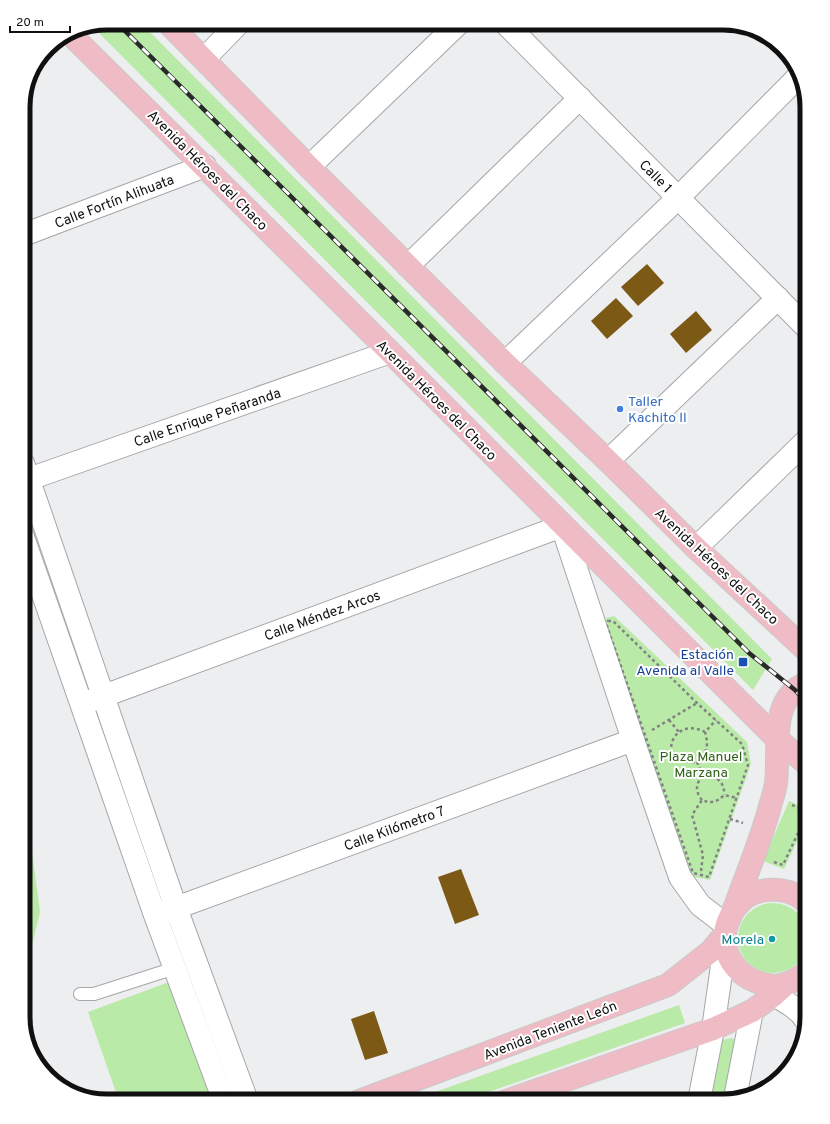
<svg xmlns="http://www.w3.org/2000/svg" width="830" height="1124" viewBox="0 0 830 1124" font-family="Overpass,sans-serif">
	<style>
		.green { fill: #baeaa7 }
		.building { fill: #7d5916 }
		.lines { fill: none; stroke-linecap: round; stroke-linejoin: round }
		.service-casing { stroke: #a5a6a8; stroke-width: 14 }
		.minor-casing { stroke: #a5a6a8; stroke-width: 24 }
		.tertiary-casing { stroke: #a5a6a8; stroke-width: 24 }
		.primary-casing { stroke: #cacacb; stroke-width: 24 }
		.path { stroke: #818283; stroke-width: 2.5; stroke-dasharray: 3 3; stroke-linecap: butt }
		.service { stroke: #fff; stroke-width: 12 }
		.minor { stroke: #fff; stroke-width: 22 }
		.tertiary { stroke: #fff; stroke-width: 22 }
		.primary { stroke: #efbbc4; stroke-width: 22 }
		.rail-casing { stroke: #29292a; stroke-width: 4.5 }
		.rail { stroke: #fff; stroke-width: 3; stroke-dasharray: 9; stroke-linecap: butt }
		.shop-dot { fill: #3f7fe0; stroke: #fff; stroke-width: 1.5 }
		.transit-dot { fill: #1a4fb4; stroke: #fff; stroke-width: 1.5 }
		.culture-dot { fill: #0f9aa8; stroke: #fff; stroke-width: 1.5 }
		.labels { text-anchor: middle; stroke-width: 4; stroke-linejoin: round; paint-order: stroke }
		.street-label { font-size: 14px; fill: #101011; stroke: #fff }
		.shop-label { font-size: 14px; fill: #366cbe; stroke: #fff; text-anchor: start }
		.transit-label { font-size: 14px; fill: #164399; stroke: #fff; text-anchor: end }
		.park-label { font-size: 14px; fill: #306118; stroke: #fff }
		.culture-label { font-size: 14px; fill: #0d838f; stroke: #fff; text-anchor: end }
		.rim { fill: none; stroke: #101011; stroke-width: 5 }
	</style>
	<rect width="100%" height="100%" fill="#edeef0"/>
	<g class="green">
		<polygon points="107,23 141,23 772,659 753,690 92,26"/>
		<polygon points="614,616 747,742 751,764 710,880 690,876 605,624 606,618"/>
		<polygon points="789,801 807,808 807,820 784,869 763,861"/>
		<polygon points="23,807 28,821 40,912 23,982"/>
		<circle cx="773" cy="938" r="35"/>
		<polygon points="169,982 211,1101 177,1101 175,1095 158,1101 119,1101 88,1012"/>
		<polygon points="679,1005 685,1023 463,1101 410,1101"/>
		<polygon points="732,1038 740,1043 727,1100 709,1101 722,1040"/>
	</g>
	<g class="building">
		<polygon points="647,264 664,283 638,306 621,287"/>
		<polygon points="616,298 633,316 607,339 591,321"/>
		<polygon points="696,311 712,330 686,353 670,334"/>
		<polygon points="461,869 479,915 455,924 438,877"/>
		<polygon points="374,1011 388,1053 365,1060 351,1019"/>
	</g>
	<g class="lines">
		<defs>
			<polyline id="service" points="80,994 94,994 175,968"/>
			<g id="minor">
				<polyline points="505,23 807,328"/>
				<polyline points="204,59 239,23"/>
				<polyline points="309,167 459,23"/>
				<polyline points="23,235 205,166"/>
				<polyline points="408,266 580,98"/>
				<polyline points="505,363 678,198 799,76"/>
				<polyline points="608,461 778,298"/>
				<polyline points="23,463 176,908 247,1101"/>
				<polyline points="23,479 29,479 390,352"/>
				<polyline points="23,537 155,915 224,1101"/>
				<polyline points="696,548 807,440"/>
				<polyline points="82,704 562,526 633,740 680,877 700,905 726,925"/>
				<polyline points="162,913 633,740"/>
				<polyline points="735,1098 752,1011"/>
				<polyline points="699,1101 713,1029 725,945"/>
			</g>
			<path id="tertiary" d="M774 995C786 1002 799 1009 806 1020"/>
			<g id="primary">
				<polyline points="168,23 309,167 505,363 608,461 696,548 807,651"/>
				<path d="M69 33C307 267 541 504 777 739L807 764"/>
				<path d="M735 908C738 905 742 900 746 897 764 886 792 887 807 903"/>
				<path d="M807 972C796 980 783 988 768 985 743 980 724 963 725 935 725 923 732 915 736 904 747 873 760 842 769 810 771 801 775 792 776 783 780 751 768 698 807 683"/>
				<polyline points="359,1101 668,985 711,951 725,934"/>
				<polyline points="506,1101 713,1029 752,1011 774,995 786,984"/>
			</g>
		</defs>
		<use href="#service" class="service-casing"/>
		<use href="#minor" class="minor-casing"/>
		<use href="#tertiary" class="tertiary-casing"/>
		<use href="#primary" class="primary-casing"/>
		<g class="path">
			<polygon points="608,621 613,621 697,703 742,744 748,765 709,877 693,873 607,626"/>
			<polyline points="669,720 679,732"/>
			<polyline points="652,730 697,703"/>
			<path d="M671 752C678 761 686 762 697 762 707 753 709 746 705 732"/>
			<path d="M660 759 671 752C670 731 688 723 705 732L716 720"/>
			<polyline points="697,762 703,777"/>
			<path d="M702 800C693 790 696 775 712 775 720 780 725 785 724 795"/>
			<polyline points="792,805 807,811"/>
			<polyline points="730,819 743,823"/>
			<polyline points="774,862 783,865 807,814"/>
			<path d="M701 871 703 855 692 815 702 800C712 804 717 802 724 795L737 798"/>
		</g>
		<use href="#service" class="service"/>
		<use href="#minor" class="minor"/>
		<use href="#tertiary" class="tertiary"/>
		<use href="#primary" class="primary"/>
		<defs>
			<polyline id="rail" points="117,23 749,653 795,690 807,703"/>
		</defs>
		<use href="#rail" class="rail-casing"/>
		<use href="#rail" class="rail"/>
	</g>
	<circle class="shop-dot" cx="620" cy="409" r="4"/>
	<rect class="transit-dot" x="738" y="657" width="10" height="10" rx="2"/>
	<circle class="culture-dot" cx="772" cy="939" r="4"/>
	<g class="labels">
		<g class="street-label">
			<text transform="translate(208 170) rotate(45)" y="5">Avenida Héroes del Chaco</text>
			<text transform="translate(656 176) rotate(45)" y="5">Calle 1</text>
			<text transform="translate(114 201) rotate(-21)" y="5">Calle Fortín Alihuata</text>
			<text transform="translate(437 400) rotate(45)" y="5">Avenida Héroes del Chaco</text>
			<text transform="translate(207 417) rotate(-19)" y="5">Calle Enrique Peñaranda</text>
			<text transform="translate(717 566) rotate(43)" y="5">Avenida Héroes del Chaco</text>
			<text transform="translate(322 615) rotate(-20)" y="5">Calle Méndez Arcos</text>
			<text transform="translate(394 828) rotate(-20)" y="5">Calle Kilómetro 7</text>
			<text transform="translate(550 1030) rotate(-21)" y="5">Avenida Teniente León</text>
		</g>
		<g class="shop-label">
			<text x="628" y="406">Taller<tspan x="628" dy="16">Kachito ll</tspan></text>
		</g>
		<g class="transit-label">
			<text x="734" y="659">Estación<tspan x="734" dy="16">Avenida al Valle</tspan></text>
		</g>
		<g class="park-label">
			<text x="701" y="761">Plaza Manuel<tspan x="701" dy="16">Marzana</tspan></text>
		</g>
		<g class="culture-label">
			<text x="764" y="944">Morela</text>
		</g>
	</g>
	<path d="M0 0H830V1124H0ZM107 30H723A77 77 0 0 1 800 107V1017A77 77 0 0 1 723 1094H107A77 77 0 0 1 30 1017V107A77 77 0 0 1 107 30Z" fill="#fff" fill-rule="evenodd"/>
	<path class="rim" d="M107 30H723A77 77 0 0 1 800 107V1017A77 77 0 0 1 723 1094H107A77 77 0 0 1 30 1017V107A77 77 0 0 1 107 30Z"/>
	<path d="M10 26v6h60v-6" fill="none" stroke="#101011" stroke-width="2"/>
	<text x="16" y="26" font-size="12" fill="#101011" stroke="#ffffff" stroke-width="3" paint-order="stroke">20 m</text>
</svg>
